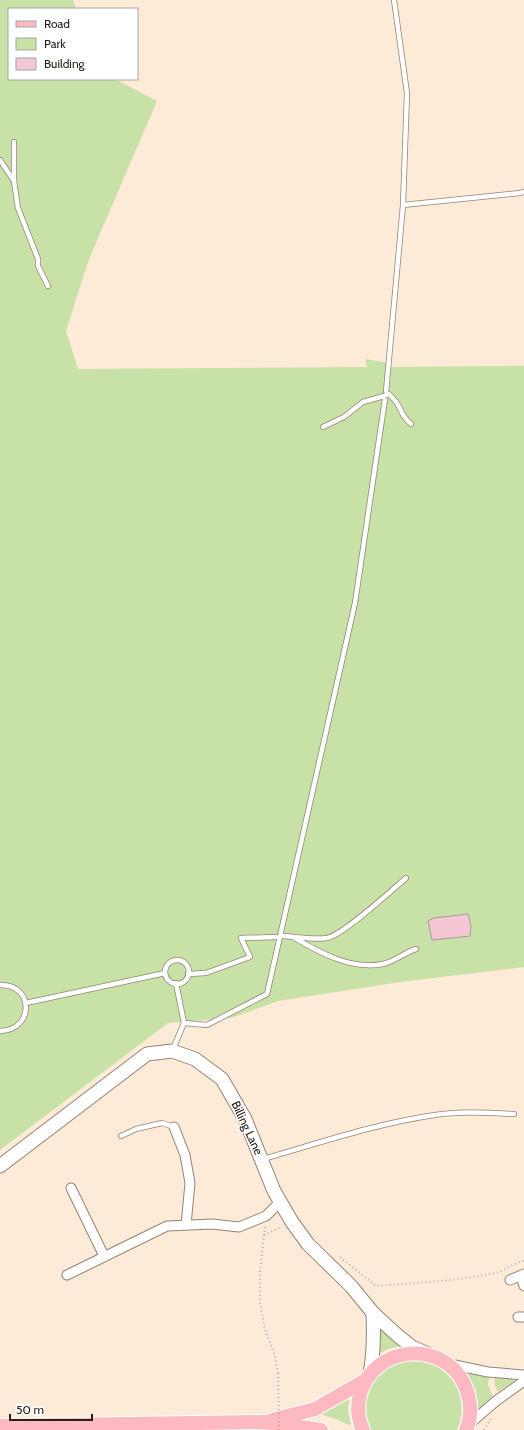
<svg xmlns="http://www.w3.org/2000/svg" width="524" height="1430" viewBox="0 0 524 1430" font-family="Cabin,sans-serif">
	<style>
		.green { fill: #c8e1a7 }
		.building { fill: #f3c8d4; stroke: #ae959c }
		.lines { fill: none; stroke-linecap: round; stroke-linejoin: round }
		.lane-casing { stroke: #948473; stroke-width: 6 }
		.street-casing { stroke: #948473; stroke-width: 11 }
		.secondary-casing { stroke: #948473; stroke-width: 15 }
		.primary-casing { stroke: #fff; stroke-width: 16 }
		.path { stroke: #baab9c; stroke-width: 2; stroke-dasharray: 1 3; stroke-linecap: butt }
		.lane { stroke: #fff; stroke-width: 4.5 }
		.street { stroke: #fff; stroke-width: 9 }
		.secondary { stroke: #fff; stroke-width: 13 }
		.primary { stroke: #fdb9c1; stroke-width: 14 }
		.lane-bridge-casing { stroke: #948473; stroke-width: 6; stroke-linecap: butt }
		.path-bridge { stroke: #baab9c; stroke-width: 2; stroke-dasharray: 1 3; stroke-linecap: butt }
		.lane-bridge { stroke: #fff; stroke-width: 4.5 }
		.labels { text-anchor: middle; stroke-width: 3; stroke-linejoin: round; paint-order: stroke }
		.street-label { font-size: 12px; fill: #262019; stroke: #fff }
	</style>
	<rect width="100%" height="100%" fill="#fdebd8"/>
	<g class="green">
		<polygon points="0,0 73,0 76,9 9,9 9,79 115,79 157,101 89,259 66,331 78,369 367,367 365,359 389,363 388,367 524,366 524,967 400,982 278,1001 231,1018 168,1023 0,1150"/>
		<polygon points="380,1324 404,1345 388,1349 380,1353 378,1352"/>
		<path d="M418 1360C423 1361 428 1362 433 1364 459 1374 468 1407 457 1430H370C357 1401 370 1372 399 1362 405 1360 412 1360 418 1360Z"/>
		<polygon points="470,1374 489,1376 488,1385 493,1396 479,1409 478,1408 476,1392 468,1375"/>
		<polygon points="495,1377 513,1377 514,1381 498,1392 494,1384"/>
		<polygon points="348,1398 349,1398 348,1411 351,1424 349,1425 336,1419 323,1415 323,1412 336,1406"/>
	</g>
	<polygon class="building" points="468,914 471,926 470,936 432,940 428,921 434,918"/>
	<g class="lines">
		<defs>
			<g id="lane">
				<polyline points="14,142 14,180"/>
				<polyline points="0,160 14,181 18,208 38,259 38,266 48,286"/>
				<polyline points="403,205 520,193 524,192"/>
				<path d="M386 395 389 394C392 397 396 401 398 405 404 415 401 415 411 424"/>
				<polyline points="323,427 344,417 363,402 384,396"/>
				<path d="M283 936C298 937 313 940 327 938 343 935 391 891 406 878"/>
				<path d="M293 937C320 953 351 970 383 964 396 961 405 952 416 949"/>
				<circle cx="177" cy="972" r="12"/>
				<polyline points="188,974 206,973 250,957 241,938 276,937"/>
				<path d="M0 985C34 984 35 1030 0 1031"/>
				<polyline points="26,1003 165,973"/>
				<polyline points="184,1023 207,1025 267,994 355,603 386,392 403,205 407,93 394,0"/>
				<polyline points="173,1049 184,1023 176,983"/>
				<polyline points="121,1136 136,1129 162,1123 174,1127"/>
				<path d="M263 1159C319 1143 378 1123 435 1115 461 1111 488 1113 514 1114"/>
			</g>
			<g id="street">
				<polyline points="174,1127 185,1155 190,1183 186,1225"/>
				<polyline points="71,1188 104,1256"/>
				<polyline points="67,1275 167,1226 212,1224 239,1227 266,1216 280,1202"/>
				<polyline points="521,1276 524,1286"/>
				<polyline points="510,1280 524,1274"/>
				<polyline points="518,1317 524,1317"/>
				<polyline points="450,1364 488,1372 524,1375"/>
				<polyline points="467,1426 496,1401 524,1381"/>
			</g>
			<g id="secondary">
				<polyline points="0,1166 147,1054 172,1051 195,1059 222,1079 245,1119 274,1191 292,1222 308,1244 351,1286 373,1313 397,1335 412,1347 428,1354"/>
				<path d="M370 1374C374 1353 374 1334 373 1313"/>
			</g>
			<g id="primary">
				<polyline points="272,1420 315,1409 366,1380"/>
				<polyline points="0,1426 264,1422 321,1430"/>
				<path d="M363 1430C358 1419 357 1406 360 1394 374 1345 444 1338 465 1386 471 1400 472 1416 466 1430"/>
			</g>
		</defs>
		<use href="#lane" class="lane-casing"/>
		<use href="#street" class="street-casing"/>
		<use href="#secondary" class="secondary-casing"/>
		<use href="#primary" class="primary-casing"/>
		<g class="path">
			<polyline points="265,1227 260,1271 260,1303 265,1329 275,1356 278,1373"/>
			<polyline points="264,1235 281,1227"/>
			<path d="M340 1257 376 1286C416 1283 456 1281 496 1273 506 1270 514 1263 524 1261"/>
			<polyline points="484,1430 491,1419"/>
		</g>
		<use href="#lane" class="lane"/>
		<use href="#street" class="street"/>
		<use href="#secondary" class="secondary"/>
		<use href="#primary" class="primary"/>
		<defs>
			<polyline id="lane-bridge" points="384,396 386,395"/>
		</defs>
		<use href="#lane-bridge" class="lane-bridge-casing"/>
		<polyline class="path-bridge" points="278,1373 279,1430"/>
		<use href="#lane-bridge" class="lane-bridge"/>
	</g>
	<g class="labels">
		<g class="street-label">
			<text transform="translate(247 1128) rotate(65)" y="4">Billing Lane</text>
		</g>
	</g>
	<rect x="8" y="8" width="130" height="72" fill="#ffffff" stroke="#a8a6a3"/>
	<rect x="16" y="21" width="20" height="6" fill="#fdb9c1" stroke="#a8a6a3"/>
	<text x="44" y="28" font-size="12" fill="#262019">Road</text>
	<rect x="16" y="38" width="20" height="12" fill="#c8e1a7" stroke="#a8a6a3"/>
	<text x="44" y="48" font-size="12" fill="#262019">Park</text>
	<rect x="16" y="58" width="20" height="12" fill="#f3c8d4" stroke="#a8a6a3"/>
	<text x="44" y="68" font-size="12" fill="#262019">Building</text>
	<path d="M10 1414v6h82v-6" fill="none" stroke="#262019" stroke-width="2"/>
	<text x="16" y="1414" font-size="12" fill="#262019" stroke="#ffffff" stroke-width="3" paint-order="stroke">50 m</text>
</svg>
